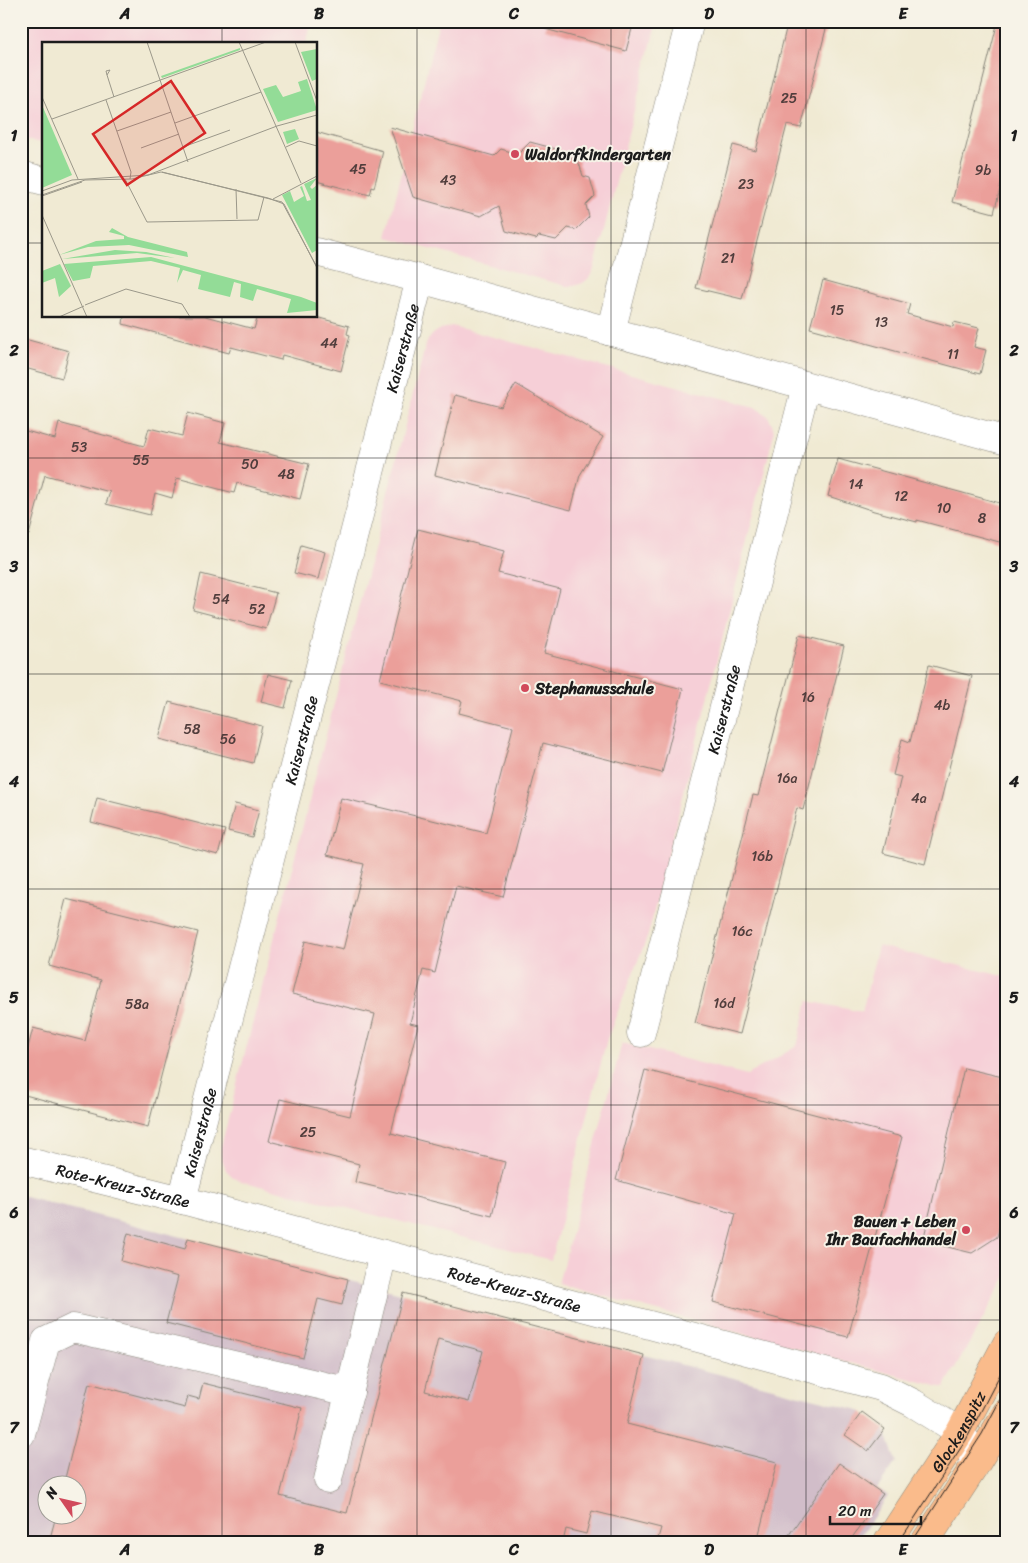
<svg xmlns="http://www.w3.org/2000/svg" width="1028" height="1563" viewBox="0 0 1028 1563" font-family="Sriracha,sans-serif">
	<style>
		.built { fill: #f6cfd7 }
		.industrial { fill: #d1bdc9; fill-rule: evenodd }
		.building { fill: #eb9f9a; fill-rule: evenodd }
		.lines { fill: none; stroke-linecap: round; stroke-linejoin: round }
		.minor-casing { stroke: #868378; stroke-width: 29 }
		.major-casing { stroke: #868378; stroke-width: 29 }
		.minor { stroke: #fff; stroke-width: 28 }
		.major { stroke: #fabb8b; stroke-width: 28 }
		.tram { stroke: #1c1c1c; stroke-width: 1 }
		.grid { fill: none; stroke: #1c1c1c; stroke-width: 1; stroke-opacity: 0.55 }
		.poi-dot { fill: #d1495b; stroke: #f7f3e8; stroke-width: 2 }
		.labels { text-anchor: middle; stroke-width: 4; stroke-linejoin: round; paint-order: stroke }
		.number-label { font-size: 14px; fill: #503d3c }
		.poi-label { font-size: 16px; font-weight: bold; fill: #1c1c1c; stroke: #f7f3e8; text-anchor: start }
		.street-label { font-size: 16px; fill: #1c1c1c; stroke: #f7f3e8 }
		.inset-road { fill: none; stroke: #9b988a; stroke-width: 1 }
		.view { fill: #d62828; fill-opacity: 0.15; stroke: #d62828; stroke-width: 2.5 }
		.inset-edge { fill: none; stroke: #1c1c1c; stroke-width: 2.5 }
		.neatline { fill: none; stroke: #1c1c1c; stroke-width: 2 }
		.grid-label { font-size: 16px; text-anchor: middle; font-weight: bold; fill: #1c1c1c }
	</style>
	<rect width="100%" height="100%" fill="#f7f3e8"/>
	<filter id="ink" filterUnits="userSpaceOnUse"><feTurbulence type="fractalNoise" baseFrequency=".02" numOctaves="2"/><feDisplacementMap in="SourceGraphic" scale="10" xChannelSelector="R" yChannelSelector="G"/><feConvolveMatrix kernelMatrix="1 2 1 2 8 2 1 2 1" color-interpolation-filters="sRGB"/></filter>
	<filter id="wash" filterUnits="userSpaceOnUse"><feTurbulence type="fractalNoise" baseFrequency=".0096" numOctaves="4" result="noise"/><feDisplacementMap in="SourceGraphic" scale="20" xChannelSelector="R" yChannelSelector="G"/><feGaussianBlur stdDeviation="1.12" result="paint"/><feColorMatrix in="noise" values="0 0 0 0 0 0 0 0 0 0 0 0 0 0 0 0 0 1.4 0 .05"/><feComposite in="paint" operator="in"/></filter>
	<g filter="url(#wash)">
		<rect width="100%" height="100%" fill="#f0ead3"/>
		<g class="built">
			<polygon points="21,21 312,21 306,44 44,44 44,144 21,138"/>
			<polygon points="439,21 657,21 594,269 589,278 583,283 574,286 566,286 386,237"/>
			<polygon points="452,326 755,407 768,416 773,427 774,433 648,935 607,1039 551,1260 241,1181 233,1177 226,1170 221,1156 221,1147 425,347 428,340 433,334 439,330"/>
			<polygon points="878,946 1007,977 1007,1276 944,1388 558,1284 622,1043 747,1075 797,1046 808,1001 862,1012"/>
		</g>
		<path class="industrial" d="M21 1196 859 1410 885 1430 896 1462 877 1489 888 1496 856 1542H21ZM48 1486H78V1516H48Z"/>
		<g id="blocks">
			<g class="building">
				<polygon points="547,21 634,21 626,51 545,29"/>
				<polygon points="788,21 828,21 801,128 787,125 742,299 696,288 733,145 756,151"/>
				<polygon points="998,21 1007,21 1007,178 1003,177 994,213 952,202"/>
				<polygon points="390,127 494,156 501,149 518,154 530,142 560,150 562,155 578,160 583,176 590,178 595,196 586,205 589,217 576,230 568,228 556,240 539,236 536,239 506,231 499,206 481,216 413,197"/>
				<polygon points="316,132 383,151 374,188 372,187 370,195 316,181"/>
				<polygon points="823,280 910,304 907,314 953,327 954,322 979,328 974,347 986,350 980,374 810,328"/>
				<polygon points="124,316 205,316 254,329 258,316 312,316 349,326 347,334 350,335 341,371 282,355 281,360 231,347 229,353 123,324"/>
				<polygon points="21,338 69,351 62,378 21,367"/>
				<polygon points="516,384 603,437 580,475 571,510 435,475 455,395 501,407"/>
				<polygon points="188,413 225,423 220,442 309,464 300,499 237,483 234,493 177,478 172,498 155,493 150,515 106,504 110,492 45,475 29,535 21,534 21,448 26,431 55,439 59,423 144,446 149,428 182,436"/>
				<polygon points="838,459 1007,505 1007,544 917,520 917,522 874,511 828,496"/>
				<polygon points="418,529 504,551 498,573 560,589 544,653 683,689 662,773 543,743 503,897 456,886 435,973 423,970 410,1023 418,1025 391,1133 505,1162 492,1216 355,1182 359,1164 269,1141 280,1099 350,1116 375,1014 292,994 305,941 343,950 364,864 327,855 341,798 486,833 513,727 459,713 462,701 380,680"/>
				<polygon points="301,545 325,552 318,579 294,573"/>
				<polygon points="201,574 276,593 266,629 193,610"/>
				<polygon points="799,635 844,646 803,810 797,808 740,1034 695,1023 753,795 758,796"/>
				<polygon points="929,665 972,676 925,864 883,853 901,777 893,775 902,739 910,742"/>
				<polygon points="268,674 292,680 285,708 261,702"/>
				<polygon points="169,702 262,726 253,763 159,739"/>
				<polygon points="97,798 225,830 218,855 91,822"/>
				<polygon points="235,804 259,810 252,837 228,831"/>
				<polygon points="66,899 198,932 148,1127 21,1094 21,1075 33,1028 85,1041 101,980 49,966"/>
				<polygon points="964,1068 1007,1078 1007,1196 997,1237 972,1253 923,1241"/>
				<polygon points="645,1070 902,1137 848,1337 713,1302 736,1214 616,1180"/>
				<polygon points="128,1233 185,1249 188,1238 348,1279 342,1305 318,1299 303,1358 166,1323 178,1277 121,1261"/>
				<path d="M403 1293 644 1355 627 1424 777 1462 757 1542H657L661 1528 592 1511 586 1534 566 1529 563 1542H49L56 1516H78V1486H63L89 1383 185 1408 188 1396 199 1399 203 1383 302 1408 280 1496 347 1513ZM438 1339 483 1351 469 1402 425 1391Z"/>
				<polygon points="862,1412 885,1429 868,1451 845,1435"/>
				<polygon points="839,1463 883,1494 849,1542 784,1542"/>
			</g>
		</g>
	</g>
	<g filter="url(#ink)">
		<use href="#blocks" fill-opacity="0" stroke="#868378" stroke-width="1"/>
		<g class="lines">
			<defs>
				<g id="minor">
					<polyline points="21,175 44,181"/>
					<polyline points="316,252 420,279 1007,441"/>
					<polyline points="611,332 690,21"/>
					<path id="s1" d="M641 1033 806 386"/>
					<path id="s2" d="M21 1160 182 1200 881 1387 913 1403 960 1432 972 1450 974 1467"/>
					<path id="s3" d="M182 1200 420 279"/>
					<polyline points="21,1434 46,1341 73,1328 350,1392"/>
					<polyline points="328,1480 383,1254"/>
				</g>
				<g id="major">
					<path id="s4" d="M888 1542 960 1432 1007 1343"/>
					<polyline points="925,1542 974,1467 1007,1412"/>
				</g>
			</defs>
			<use href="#minor" class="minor-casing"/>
			<use href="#major" class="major-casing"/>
			<use href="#minor" class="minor"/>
			<use href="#major" class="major"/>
			<g class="tram">
				<polyline points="899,1542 966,1440 1007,1361"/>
				<polyline points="912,1542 982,1434 1007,1387"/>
			</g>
		</g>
	</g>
	<path class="grid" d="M222 21V44M417 21V1542M611 21V1542M806 21V1542M21 243H44M316 243H1007M222 316V1542M21 458H1007M21 674H1007M21 889H1007M21 1105H1007M21 1320H1007"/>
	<g class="poi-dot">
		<circle cx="515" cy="154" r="5"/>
		<circle cx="525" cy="688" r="5"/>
		<circle cx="966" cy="1230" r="5"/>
	</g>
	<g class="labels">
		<g class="number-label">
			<text x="789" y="103">25</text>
			<text x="358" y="174">45</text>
			<text x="983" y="175">9b</text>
			<text x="448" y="185">43</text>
			<text x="746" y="189">23</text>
			<text x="728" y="263">21</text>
			<text x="837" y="315">15</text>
			<text x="881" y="327">13</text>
			<text x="329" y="348">44</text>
			<text x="953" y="359">11</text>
			<text x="79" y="452">53</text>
			<text x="141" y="465">55</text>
			<text x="250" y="469">50</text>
			<text x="286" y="479">48</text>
			<text x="856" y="489">14</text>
			<text x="901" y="501">12</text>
			<text x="944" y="513">10</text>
			<text x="982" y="523">8</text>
			<text x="221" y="604">54</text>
			<text x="257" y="614">52</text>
			<text x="808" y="702">16</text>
			<text x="942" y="710">4b</text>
			<text x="192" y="734">58</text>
			<text x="228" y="744">56</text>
			<text x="787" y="783">16a</text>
			<text x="919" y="803">4a</text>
			<text x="762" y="861">16b</text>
			<text x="742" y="936">16c</text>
			<text x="724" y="1008">16d</text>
			<text x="137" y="1009">58a</text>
			<text x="308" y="1137">25</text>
		</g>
		<g class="poi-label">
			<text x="525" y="160">Waldorfkindergarten</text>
			<text x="535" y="694">Stephanusschule</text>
			<text x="956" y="1227" text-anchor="end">Bauen + Leben<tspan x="956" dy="18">Ihr Baufachhandel</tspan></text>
		</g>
		<g class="street-label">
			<text dy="6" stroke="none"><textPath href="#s3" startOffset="880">Kaiserstraße</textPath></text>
			<text dy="6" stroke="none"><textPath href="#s1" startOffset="334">Kaiserstraße</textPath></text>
			<text dy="6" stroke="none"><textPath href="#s3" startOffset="475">Kaiserstraße</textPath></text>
			<text dy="6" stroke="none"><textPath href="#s3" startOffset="70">Kaiserstraße</textPath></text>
			<text dy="6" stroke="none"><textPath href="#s2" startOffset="105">Rote-Kreuz-Straße</textPath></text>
			<text dy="6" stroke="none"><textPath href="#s2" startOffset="510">Rote-Kreuz-Straße</textPath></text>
			<text dy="6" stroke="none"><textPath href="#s4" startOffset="131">Glockenspitz</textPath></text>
		</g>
	</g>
	<g transform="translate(42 42)">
		<rect width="275" height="275" fill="#f0ead3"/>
		<path d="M198 6V8L120 36 119 34ZM275 7V37L270 39 259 10ZM265 37 275 68 236 80 221 47 234 43 241 55 259 49 256 40ZM0 63 30 133 0 146ZM253 87 257 97 245 102 241 90ZM275 136 268 145 270 147 275 143V208L270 211 240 153 248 149 252 160 262 154 258 145 260 144 265 159 269 158 262 142ZM70 186 86 195 145 210 146 215 87 203 46 205 17 213 54 199 82 197V194L67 190ZM73 208 104 210 133 216 95 211 20 217ZM109 215 259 255 275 261V268L245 271 249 257 215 247 211 259 198 255 199 242 192 240 188 255 156 247 159 233 141 228 135 241 138 226 109 219 51 224 48 236 31 239 22 222ZM18 222 29 244 17 255 13 236 0 241V229Z" fill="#93dc97"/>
		<path class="inset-road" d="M105 0 146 120M197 0 259 141M253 0 275 59M65 33 64 29 68 28 65 33 72 55M0 55 36 137M64 58 89 130 88 137M10 77 224 0M133 81 219 50M75 89 129 70M141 105 188 88M244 105 257 99 275 104M99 106 137 92M120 130 240 160 275 225M83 137 105 180 216 178 222 155M194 147 195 177M0 149 30 138 106 133 235 84 275 73M0 153 43 138 90 137 119 130 226 156 242 162 275 226M0 154 40 140M231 157 275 134M0 173 45 275M43 263 84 247 140 262 148 275M17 275 42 264"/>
		<path class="view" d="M129 39 163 91 85 143 51 92Z"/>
		<rect width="275" height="275" class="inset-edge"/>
	</g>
	<rect width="1028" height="1563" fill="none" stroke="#f7f3e8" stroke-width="55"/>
	<g transform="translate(62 1500) rotate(304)"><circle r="24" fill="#f7f3e8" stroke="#9f9d96"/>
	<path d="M0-4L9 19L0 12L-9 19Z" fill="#d1495b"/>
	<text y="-8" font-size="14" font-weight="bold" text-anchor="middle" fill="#1c1c1c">N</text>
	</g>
	<path d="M830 1516v8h91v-8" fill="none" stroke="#1c1c1c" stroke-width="2.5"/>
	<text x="838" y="1516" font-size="15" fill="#1c1c1c" stroke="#f7f3e8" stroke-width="4" paint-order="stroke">20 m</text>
	<rect x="28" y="28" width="972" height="1508" class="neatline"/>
	<g class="grid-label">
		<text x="125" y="19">A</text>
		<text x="319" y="19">B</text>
		<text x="514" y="19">C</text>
		<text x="709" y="19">D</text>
		<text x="903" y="19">E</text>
		<text x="14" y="141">1</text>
		<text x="1014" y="141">1</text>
		<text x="14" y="356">2</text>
		<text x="1014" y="356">2</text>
		<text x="14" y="572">3</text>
		<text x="1014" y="572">3</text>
		<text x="14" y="787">4</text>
		<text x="1014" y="787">4</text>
		<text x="14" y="1003">5</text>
		<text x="1014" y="1003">5</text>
		<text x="14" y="1218">6</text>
		<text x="1014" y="1218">6</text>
		<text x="14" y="1433">7</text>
		<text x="1014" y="1433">7</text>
		<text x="125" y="1555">A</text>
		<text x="319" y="1555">B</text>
		<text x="514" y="1555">C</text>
		<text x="709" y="1555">D</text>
		<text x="903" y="1555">E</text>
	</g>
</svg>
